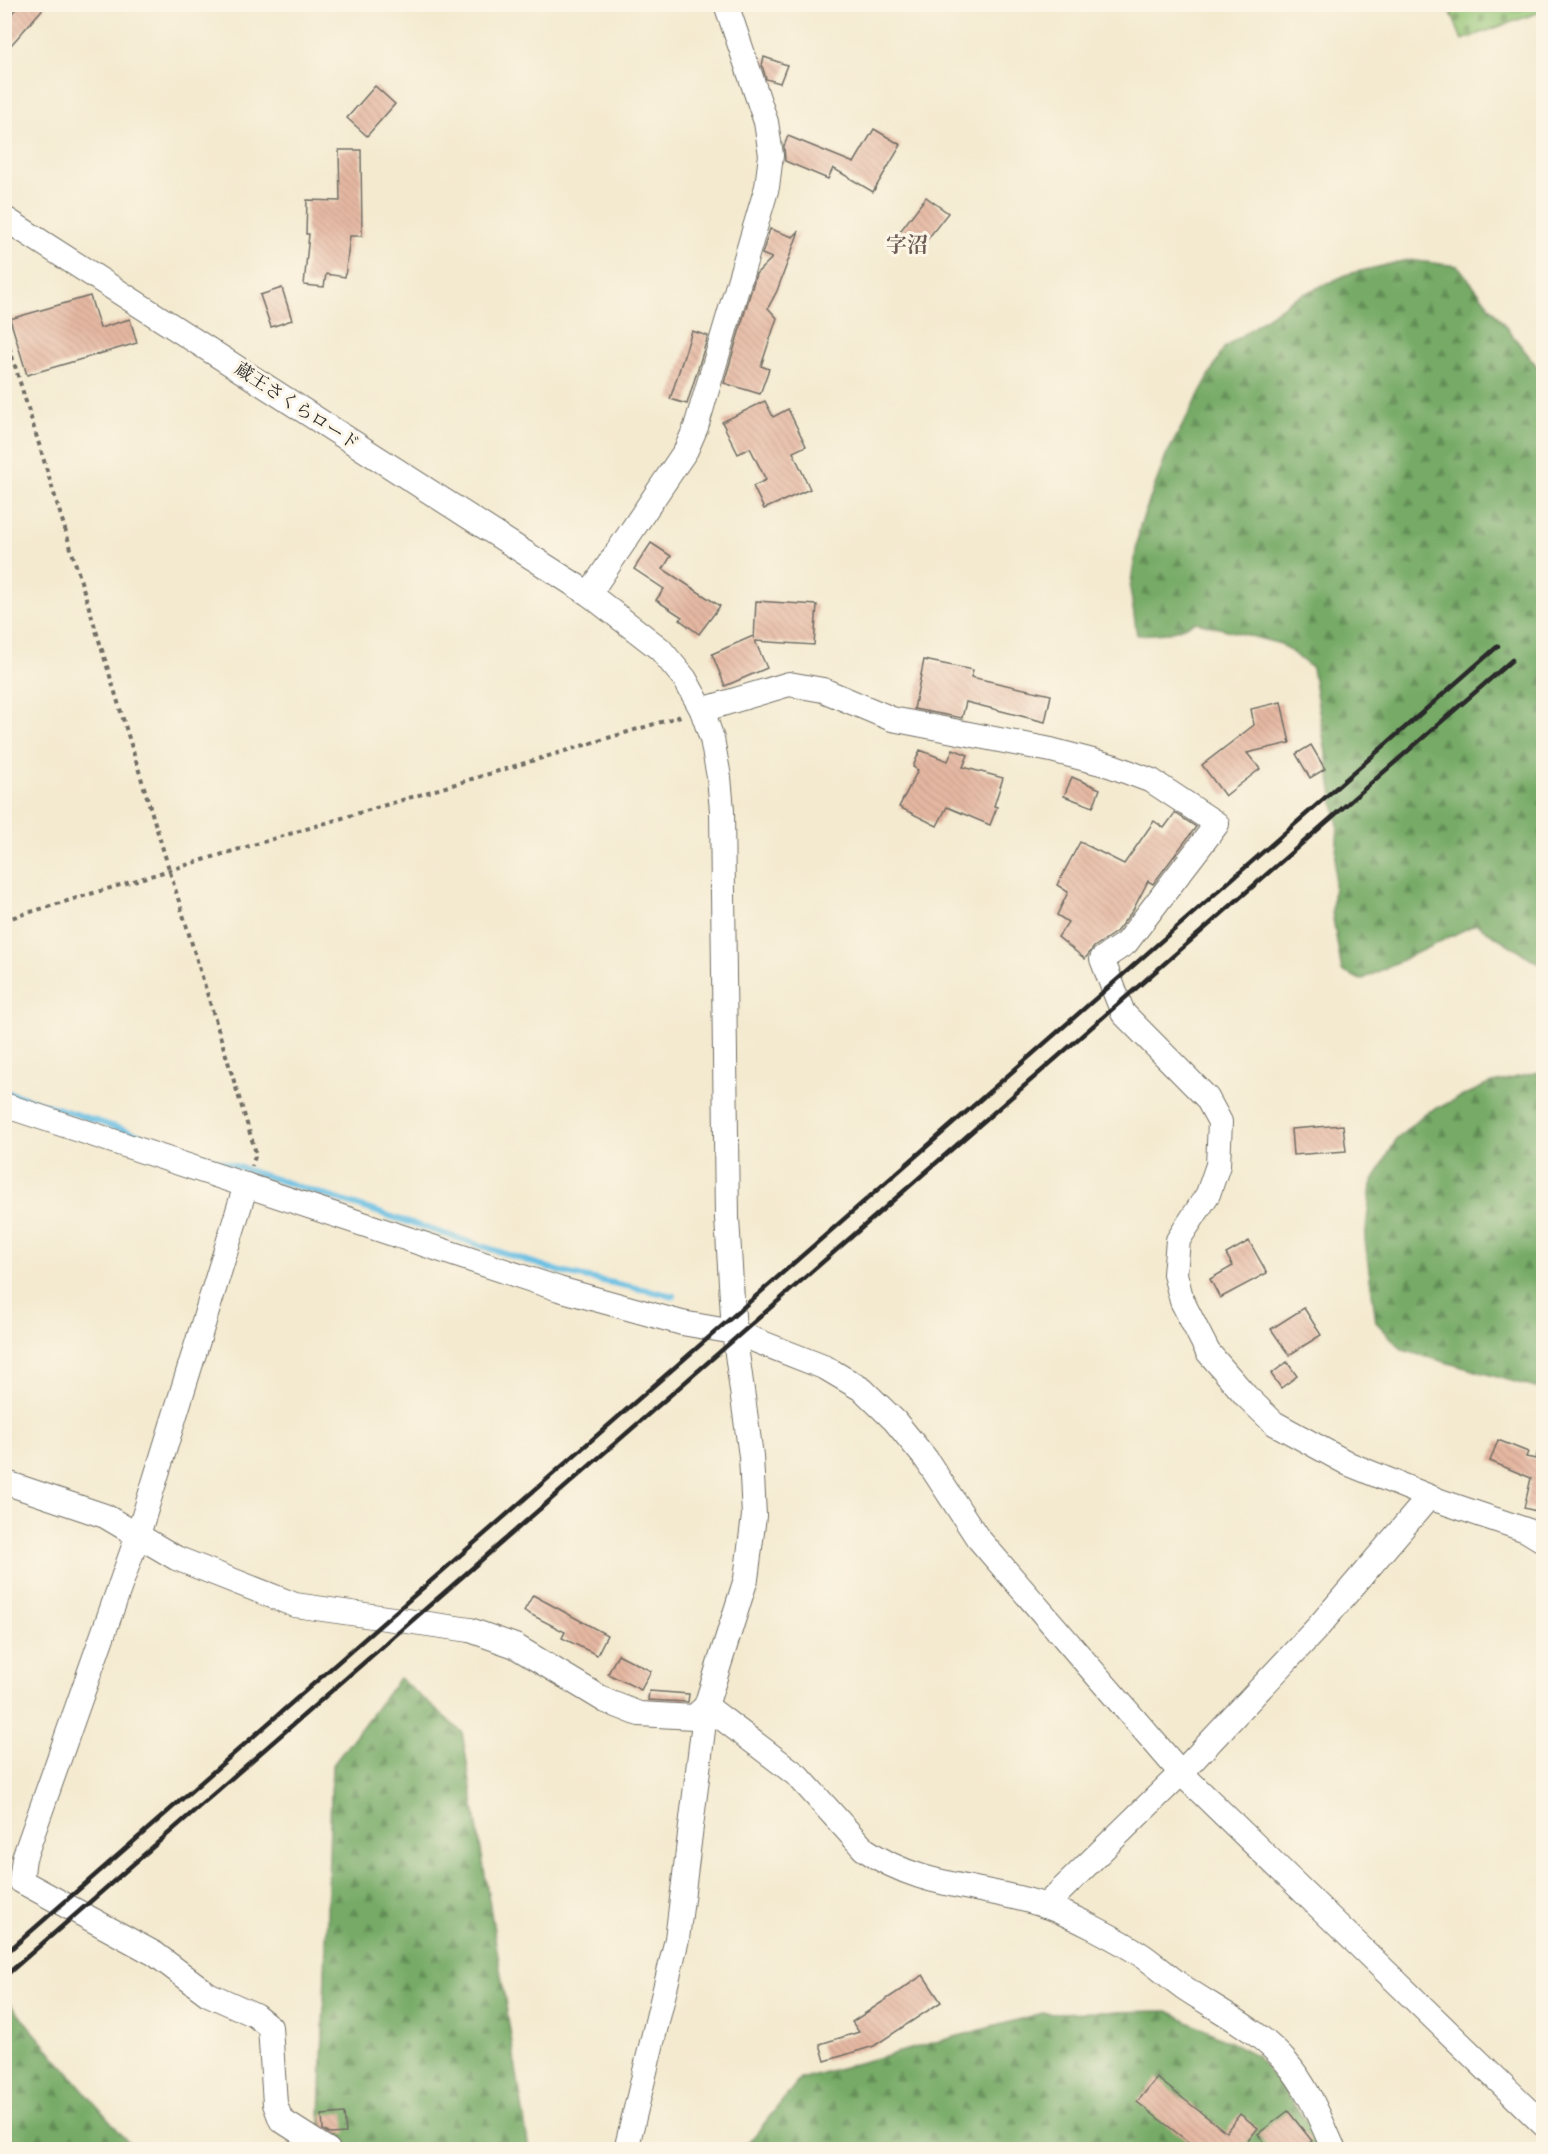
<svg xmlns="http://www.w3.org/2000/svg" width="1548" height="2154" viewBox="0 0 1548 2154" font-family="Vollkorn,'Noto Serif JP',serif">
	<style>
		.forest { fill: url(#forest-firs); stroke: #506a48; stroke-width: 1.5 }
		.cemetery { fill: url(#cemetery-stones); stroke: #5f7850; stroke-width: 1.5 }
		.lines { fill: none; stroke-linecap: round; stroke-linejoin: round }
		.stream { stroke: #66bee3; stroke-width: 6 }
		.building { fill: url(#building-back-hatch) }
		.minor-casing { stroke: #716e65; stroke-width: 26 }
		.path { stroke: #716e65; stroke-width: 4; stroke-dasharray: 4.5 4.5; stroke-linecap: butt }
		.minor { stroke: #fff; stroke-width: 24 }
		.rail { stroke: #2b2b2b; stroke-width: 4.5 }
		.labels { text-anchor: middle; stroke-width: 6; stroke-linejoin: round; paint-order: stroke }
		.street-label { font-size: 18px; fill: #2b2b2b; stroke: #fcf5e5 }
		.quarter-label { font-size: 21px; font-weight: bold; fill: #6c5c55; stroke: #fcf5e5 }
	</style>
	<defs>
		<pattern id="forest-firs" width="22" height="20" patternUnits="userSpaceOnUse" patternTransform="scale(1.5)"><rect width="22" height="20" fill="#76aa66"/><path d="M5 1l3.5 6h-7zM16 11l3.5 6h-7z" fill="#618b54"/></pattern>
		<pattern id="cemetery-stones" width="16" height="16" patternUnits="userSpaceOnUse" patternTransform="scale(1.5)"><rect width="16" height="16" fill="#93c475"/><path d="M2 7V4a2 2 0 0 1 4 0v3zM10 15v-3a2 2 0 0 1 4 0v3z" fill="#789f60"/></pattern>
		<pattern id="building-back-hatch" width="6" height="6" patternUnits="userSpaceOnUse" patternTransform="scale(1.5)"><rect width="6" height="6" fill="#e5b8a2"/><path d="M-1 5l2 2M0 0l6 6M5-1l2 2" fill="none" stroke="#c59e8c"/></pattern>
	</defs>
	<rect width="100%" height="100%" fill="#fcf5e5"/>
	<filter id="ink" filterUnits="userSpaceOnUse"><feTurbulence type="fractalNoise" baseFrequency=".0167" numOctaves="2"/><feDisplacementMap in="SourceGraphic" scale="12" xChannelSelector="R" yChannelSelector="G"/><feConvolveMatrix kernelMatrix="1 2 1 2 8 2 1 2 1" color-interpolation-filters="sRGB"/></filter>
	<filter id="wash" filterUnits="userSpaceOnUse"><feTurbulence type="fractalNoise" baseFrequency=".008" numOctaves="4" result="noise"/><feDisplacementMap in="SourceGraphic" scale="24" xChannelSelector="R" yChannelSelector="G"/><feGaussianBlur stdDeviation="1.35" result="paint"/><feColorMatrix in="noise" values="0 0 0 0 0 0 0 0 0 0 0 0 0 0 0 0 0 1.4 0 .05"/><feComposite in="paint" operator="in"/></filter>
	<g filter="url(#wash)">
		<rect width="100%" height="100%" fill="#f4ead0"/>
		<g class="forest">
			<polygon points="1408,260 1458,266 1543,374 1543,966 1476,924 1361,980 1342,971 1332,912 1338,826 1312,668 1281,644 1196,622 1168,633 1137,635 1130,588 1140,526 1166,456 1224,348 1293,299 1348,274"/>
			<polygon points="1543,1071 1544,1071 1543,1390 1403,1350 1376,1322 1365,1240 1371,1185 1396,1140 1424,1114 1489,1084"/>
			<polygon points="399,1678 462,1732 529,2149 319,2150 332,1766"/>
			<polygon points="4,1997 134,2149 5,2149"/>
			<polygon points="1168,2011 1256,2055 1313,2129 1320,2149 743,2150 800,2079 1043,2013"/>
		</g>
		<polygon class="cemetery" points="1448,5 1543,5 1543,11 1462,40"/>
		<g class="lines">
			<polyline class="stream" points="4,1091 565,1273 674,1296"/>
		</g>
		<g id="blocks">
			<g class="building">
				<polygon points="20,4 47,4 4,53 4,22"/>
				<polygon points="764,57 787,65 780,83 766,79 762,65"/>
				<polygon points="375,86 395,104 367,136 347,118"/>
				<polygon points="874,129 901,145 873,192 833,168 828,179 785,161 784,146 788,136 854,163"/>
				<polygon points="339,150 361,150 362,236 350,236 345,277 326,274 324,287 304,285 309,234 306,234 307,200 340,201"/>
				<polygon points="926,197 948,213 919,250 898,234"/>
				<polygon points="770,229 793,237 799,231 777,291 768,308 777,318 761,366 769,369 760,394 724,383 756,274 772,258 762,254"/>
				<polygon points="282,288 292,320 271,327 260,295"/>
				<polygon points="90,296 100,328 130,319 137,343 27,375 10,319"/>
				<polygon points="692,331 708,336 687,404 670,399"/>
				<polygon points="765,401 773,417 788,409 806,446 793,452 810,489 764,509 753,486 766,480 750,448 738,454 722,422"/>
				<polygon points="651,543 671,556 663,569 720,606 699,634 680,620 682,617 656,600 664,589 634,569"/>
				<polygon points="756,601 817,605 814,645 755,641 767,668 725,686 712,654 753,636 754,639"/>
				<polygon points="924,660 973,670 971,677 1051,695 1045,722 966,702 962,718 914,709"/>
				<polygon points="1281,702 1290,743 1247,753 1260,769 1225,796 1202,765 1254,725 1251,709"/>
				<polygon points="1311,745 1325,769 1310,778 1296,754"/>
				<polygon points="953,749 968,755 963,767 1003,778 994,806 997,807 990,825 947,807 937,826 899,807 918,770 913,767 920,750 948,761"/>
				<polygon points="1072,777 1100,789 1093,807 1064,796"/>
				<polygon points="1175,813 1196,827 1153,884 1148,881 1133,910 1116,932 1094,947 1085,959 1058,937 1068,922 1057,915 1068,892 1057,885 1080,842 1124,864 1154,821 1164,828"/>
				<polygon points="1343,1125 1346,1151 1293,1155 1291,1129"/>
				<polygon points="1249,1241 1267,1273 1220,1298 1210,1279 1233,1266 1226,1254"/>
				<polygon points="1304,1308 1321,1335 1289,1355 1271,1329"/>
				<polygon points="1287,1362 1297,1376 1281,1388 1271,1374"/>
				<polygon points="1498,1440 1528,1452 1526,1457 1536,1459 1537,1453 1544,1454 1544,1513 1524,1508 1531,1478 1490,1461"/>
				<polygon points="533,1595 607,1635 597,1655 562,1638 565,1632 524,1611"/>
				<polygon points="618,1654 651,1671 641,1690 608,1674"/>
				<polygon points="649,1691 689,1694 688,1702 648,1700"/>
				<polygon points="923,1975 941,2002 874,2046 825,2061 820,2044 859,2032 852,2022"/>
				<polygon points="1157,2078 1226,2132 1240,2114 1258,2128 1244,2146 1249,2150 1199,2150 1137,2102"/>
				<polygon points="1288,2111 1312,2141 1301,2150 1270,2150 1258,2134"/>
				<polygon points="344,2113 346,2133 330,2134 323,2130 322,2115"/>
			</g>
		</g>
	</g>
	<g filter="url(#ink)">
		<use href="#blocks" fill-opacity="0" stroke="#716e65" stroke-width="1.5"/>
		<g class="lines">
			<defs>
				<g id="minor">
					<polyline points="4,218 589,594 660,649 685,679 702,710 712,739 719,777 722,811 727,1218 734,1332 751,1456 754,1516 746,1579 706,1706 677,1939 626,2150"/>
					<polyline points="589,594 686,450 696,427 767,187 771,155 766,122 726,4"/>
					<polyline points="702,710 789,684 823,690 892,719 1051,750 1112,766 1152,781 1217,824 1126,943 1102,959 1123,1013 1207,1098 1220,1122 1218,1165 1208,1194 1178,1240 1175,1274 1182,1301 1208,1352 1246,1396 1274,1423 1349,1464 1440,1501 1526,1530 1544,1541"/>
					<polyline points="4,1105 559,1289 682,1323 734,1332 826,1368 863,1390 895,1421 926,1459 977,1537 1181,1773 1544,2125"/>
					<polyline points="246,1185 138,1535 24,1858 21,1881 155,1954 208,1994 255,2015 270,2027 275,2104 281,2120 328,2150"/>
					<polyline points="4,1482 105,1516 176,1558 295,1605 470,1630 515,1646 606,1701 639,1714 694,1717 706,1706"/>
					<path d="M706 1706 798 1776 864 1849C923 1890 982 1884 1046 1906 1073 1916 1119 1940 1143 1956 1157 1966 1169 1977 1183 1987 1217 2010 1259 2030 1286 2062 1308 2087 1320 2119 1334 2150"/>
					<polyline points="1045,1906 1181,1773 1318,1627 1429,1497"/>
				</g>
			</defs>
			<use href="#minor" class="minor-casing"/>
			<g class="path">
				<polyline points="4,330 256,1153 252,1166"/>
				<polyline points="4,920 681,716"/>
			</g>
			<use href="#minor" class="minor"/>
			<g class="rail">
				<polyline points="4,1955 1498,646"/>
				<polyline points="4,1977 1512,660"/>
			</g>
		</g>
	</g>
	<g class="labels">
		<g class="street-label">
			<text transform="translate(297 406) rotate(33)" y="6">蔵王さくらロード</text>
		</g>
		<g class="quarter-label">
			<text x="907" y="252">字沼</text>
		</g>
	</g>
	<rect width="1548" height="2154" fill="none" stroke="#fcf5e5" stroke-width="24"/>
</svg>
